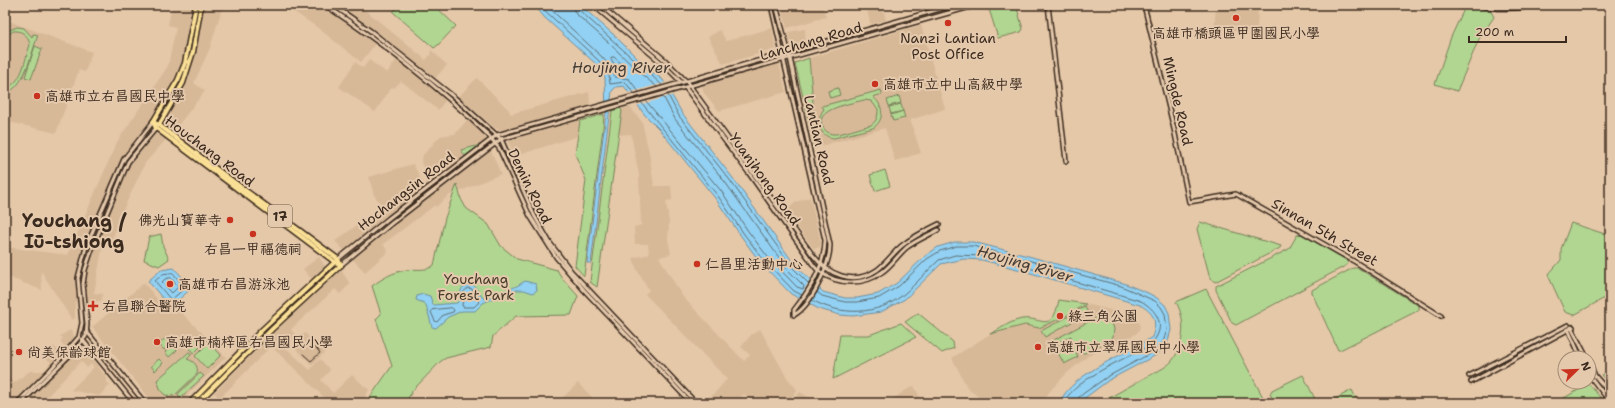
<svg xmlns="http://www.w3.org/2000/svg" width="1615" height="408" viewBox="0 0 1615 408" font-family="'Shantell Sans','LXGW WenKai TC',sans-serif">
	<style>
		.built { fill: #d7b998 }
		.green { fill: #b1d691; stroke: #768058; fill-rule: evenodd }
		.water { fill: #92d1f3; stroke: #6f8e9e }
		.pier { fill: #e5c8a8 }
		.lines { fill: none; stroke-linecap: round; stroke-linejoin: round }
		.shore { stroke: #5e6d73; stroke-width: 1 }
		.tertiary-casing { stroke: #3b2a1e; stroke-width: 6 }
		.primary-casing { stroke: #3b2a1e; stroke-width: 7 }
		.tertiary { stroke: #e5c9ac; stroke-width: 3 }
		.primary { stroke: #fadf96; stroke-width: 4 }
		.rail { stroke: #3b2a1e; stroke-width: 1 }
		.poi-dot { fill: #c8321e; stroke: #e5c9ac; stroke-width: 1.5 }
		.labels { text-anchor: middle; stroke-width: 4; stroke-linejoin: round; paint-order: stroke }
		.shield { fill: #e5c9ac; stroke: #6e5a49; stroke-width: 1 }
		.shield-label { font-size: 13px; font-weight: bold; fill: #3b2a1e }
		.poi-label { font-size: 14px; fill: #3b2a1e; stroke: #e5c9ac; text-anchor: start }
		.street-label { font-size: 14px; fill: #3b2a1e; stroke: #e5c9ac }
		.park-label { font-size: 14px; fill: #473b2a; stroke: #e5c9ac }
		.water-label { font-size: 15px; font-style: italic; fill: #443b33; stroke: #e5c9ac }
		.district-label { font-size: 18px; font-weight: bold; fill: #3b2a1e; stroke: #e5c9ac }
	</style>
	<rect width="100%" height="100%" fill="#e5c8a8"/>
	<filter id="ink" filterUnits="userSpaceOnUse"><feTurbulence type="fractalNoise" baseFrequency=".025" numOctaves="2"/><feDisplacementMap in="SourceGraphic" scale="8" xChannelSelector="R" yChannelSelector="G"/><feConvolveMatrix kernelMatrix="1 2 1 2 8 2 1 2 1" color-interpolation-filters="sRGB"/></filter>
	<g filter="url(#ink)">
		<g class="built">
			<polygon points="172,5 223,5 210,48 194,83 205,91 172,133 145,163 124,208 112,240 103,244 94,293 103,294 101,301 75,302 75,318 72,320 41,271 42,290 8,277 5,277 5,247 68,255 117,142 168,66 176,27 168,25"/>
			<polygon points="284,5 359,5 426,60 430,55 431,50 447,65 429,85 443,97 445,101 438,110 401,81 394,88 392,87 375,112 339,87 355,62 363,68 369,60 387,73 402,52 382,35 361,62 318,28"/>
			<polygon points="781,5 822,5 826,17 787,28"/>
			<polygon points="866,5 882,5 886,20 872,24 870,23"/>
			<polygon points="1216,5 1258,5 1257,31 1214,31"/>
			<polygon points="6,20 92,52 85,72 79,70 56,133 5,121"/>
			<polygon points="921,25 945,109 910,120 921,153 895,161 885,128 817,147 809,58"/>
			<polygon points="772,28 776,49 723,64 708,37 720,30 726,41"/>
			<polygon points="805,29 806,43 799,45 794,45 790,41 788,32"/>
			<polygon points="779,63 786,92 719,111 704,93 702,86"/>
			<polygon points="477,78 508,109 511,114 589,92 590,106 578,109 580,121 578,136 515,156 502,130 495,128 458,97"/>
			<polygon points="630,107 642,122 649,152 654,186 671,186 672,200 666,201 669,223 668,239 671,254 659,257 683,297 744,361 750,355 741,347 751,335 760,329 786,376 797,390 788,403 755,403 744,394 736,403 706,403 727,379 645,294 649,290 637,270 633,258 649,254 648,244 635,244 634,227 641,225 639,175 631,134 618,135 621,109"/>
			<polygon points="467,120 482,131 501,174 448,196 436,207 435,205 383,244 388,252 365,272 335,241 383,207 374,195 369,177 413,164 424,185 431,180 421,163 423,155 440,136 455,134"/>
			<polygon points="810,197 821,243 820,247 814,249 786,211 796,202"/>
			<polygon points="319,257 328,271 338,265 350,284 340,294 335,289 291,329 296,336 285,347 310,370 320,359 330,370 321,380 333,393 352,375 369,390 362,403 330,403 271,346 220,398 214,393 270,336 320,289 303,269"/>
			<polygon points="144,283 168,312 175,306 226,357 179,403 153,403 92,327"/>
			<polygon points="1086,304 1118,312 1130,316 1139,322 1140,326 1139,330 1136,334 1088,356 1067,373 1050,391 1042,403 985,403 967,387 952,358 990,334 1027,325 1039,328 1070,314"/>
			<polygon points="70,330 107,378 107,382 110,385 99,396 71,390 94,367 91,364 87,368 81,361 41,403 5,403 5,376 6,375 14,383 30,371 44,371 51,362 46,359 53,346 60,352 64,346 60,342 63,338 60,336"/>
			<polygon points="305,333 325,352 312,365 295,348 301,342 299,339"/>
			<polygon points="578,383 598,403 557,403"/>
			<polygon points="914,386 923,403 887,403 906,390"/>
			<polygon points="800,392 818,403 792,403"/>
		</g>
		<g class="green">
			<polygon points="399,5 434,5 456,26 438,45 434,48 393,12"/>
			<polygon points="996,5 1016,5 1023,29 1021,32 998,38 989,9 991,6"/>
			<polygon points="1466,5 1490,10 1494,17 1479,39 1457,91 1435,84 1451,37"/>
			<path d="M17 27 24 28 32 37 33 34 38 35C32 51 24 90 5 93V87C22 86 25 58 30 45 28 35 22 30 13 31L5 38V32Z"/>
			<polygon points="35,46 42,49 31,79 25,77"/>
			<polygon points="809,58 817,147 815,148 795,63"/>
			<polygon points="838,88 840,95 830,98 828,91"/>
			<path d="M881 90 882 94 873 97C884 105 885 120 873 128L834 138C819 137 815 120 824 109L822 106ZM864 100 871 101 878 109C878 116 877 121 871 125 862 127 841 135 832 134 828 133 825 131 823 127 812 109 853 103 864 100Z"/>
			<polygon points="899,96 901,103 889,106 887,100"/>
			<polygon points="901,104 903,111 891,114 889,107"/>
			<polygon points="620,108 622,111 597,287 590,282 612,111"/>
			<polygon points="903,111 905,118 893,121 891,115"/>
			<polygon points="604,114 603,128 584,276 575,266 586,180 575,154 580,121"/>
			<polygon points="480,145 465,156 461,150"/>
			<polygon points="885,170 890,186 875,191 870,175"/>
			<path d="M457 184 461 199 466 208 488 224 501 246 517 259 557 270 562 278 578 296 571 315 516 316 493 336 491 347 446 358 441 361 413 390 405 403H366L392 366 376 319 381 314 372 286C383 278 393 272 406 270 415 268 427 272 434 265L445 218Z"/>
			<polygon points="1200,222 1281,246 1280,248 1215,282 1210,278 1197,229"/>
			<polygon points="1571,223 1608,235 1610,232 1610,295 1574,315 1565,312 1548,275 1561,260 1561,249"/>
			<polygon points="161,234 163,246 169,259 159,266 144,260 149,237"/>
			<polygon points="1302,234 1348,261 1347,265 1236,325 1232,323 1216,290 1216,286 1289,249 1297,235"/>
			<polygon points="1353,268 1358,268 1419,306 1419,310 1340,350 1338,350 1312,293 1312,290"/>
			<path d="M1206 289 1266 403H1100C1115 394 1131 386 1146 377 1154 373 1166 368 1172 361 1185 344 1186 319 1176 302Z"/>
			<path d="M1059 300 1086 304 1070 314 1039 328 1025 325 990 334C999 330 1009 322 1018 320 1040 313 1051 338 1059 300Z"/>
			<polygon points="1085,307 1088,313 1073,321 1069,315"/>
			<polygon points="918,313 953,342 954,348 942,353 905,322"/>
			<polygon points="1101,315 1112,323 1114,329 1113,337 1110,340 1085,353 1076,352 1078,357 1064,364 1055,347 1069,339 1071,343 1071,336 1052,345 1050,342"/>
			<polygon points="1069,316 1072,322 1045,337 1041,331"/>
			<polygon points="901,323 916,337 833,379 840,335 869,335"/>
			<polygon points="200,333 207,340 194,353 187,347"/>
			<polygon points="166,338 171,343 164,350 159,344"/>
			<polygon points="209,342 221,355 207,369 195,356"/>
			<polygon points="173,345 177,350 169,357 165,352"/>
			<path d="M189 352 192 354 187 359C194 361 199 366 197 374L174 396 165 395 161 391 157 380Z"/>
			<polygon points="159,359 163,363 155,371 151,366"/>
			<polygon points="1610,370 1610,385 1601,375"/>
			<polygon points="200,373 204,376 180,398 178,394"/>
			<polygon points="1303,375 1317,403 1275,403 1270,394 1272,390"/>
			<polygon points="1589,384 1605,403 1555,403"/>
			<polygon points="1352,390 1358,403 1327,403"/>
		</g>
		<g class="water">
			<path d="M534 5H580L614 35 645 66 663 80 682 113 732 177 795 265 823 292 845 298H857L878 294 897 283 925 256 938 247 955 242H973L1032 257 1123 283 1148 293 1157 298 1165 305 1169 313 1171 330 1167 344 1158 354 1109 380 1078 403H1059C1075 371 1124 356 1152 337 1158 321 1154 313 1140 305L1017 269 982 260 964 259 941 264 905 299 881 312 853 316 840 315 819 309 791 294 760 262 741 236 715 198 659 129 644 114 624 86 616 87 612 91 591 263H587L606 114 605 77 596 64 545 18Z"/>
			<polygon points="174,268 192,288 170,307 148,281 161,270"/>
			<path d="M525 281 536 284 537 290 533 293 524 290H516L498 296 483 303 475 311H462L448 317 436 328 432 327 426 305 424 303 416 300 417 296 423 294 430 296 433 305 457 303C464 296 455 285 473 284L482 297 485 299 517 286Z"/>
		</g>
		<g class="pier">
			<polygon points="667,82 674,95 636,106 627,93"/>
			<polygon points="811,278 820,287 809,306 798,300"/>
		</g>
		<g class="lines">
			<g class="shore">
				<polyline points="539,5 599,61 609,75 610,84 625,82 634,93"/>
				<polyline points="546,5 602,57 609,65 615,77 629,79 639,92"/>
				<polyline points="572,5 575,13 608,42 640,73 657,87"/>
				<polyline points="577,5 579,10 662,85"/>
				<polygon points="612,57 614,57 626,68 626,70 619,71 611,59"/>
				<polyline points="668,95 679,116 729,179 792,267 809,284"/>
				<polyline points="646,101 722,192 748,231 767,256 797,287 803,289 804,286 788,270 725,182 675,119 663,96"/>
				<polyline points="641,102 718,196 744,234 763,259 794,291 802,295"/>
				<polygon points="173,273 185,288 171,300 155,281 163,274"/>
				<polygon points="171,278 178,287 172,293 162,282 165,279"/>
				<polygon points="468,288 472,289 479,302 474,307 463,307 462,305 464,292"/>
				<polyline points="817,292 822,296 845,302 857,302 879,298 899,286 927,259 940,251 956,246 973,246 1031,261 1121,286 1155,301 1161,307 1165,314 1167,330 1163,342 1155,351 1107,377 1084,393 1077,399 1076,403"/>
				<path d="M812 300C840 316 878 316 904 294 916 284 927 271 939 260L955 255 983 256 1019 265 1141 301C1155 309 1166 323 1155 339 1150 347 1136 352 1127 357 1108 366 1073 384 1063 403"/>
				<polygon points="452,308 454,310 453,312 443,315 437,322 435,321 431,312 432,310"/>
			</g>
			<defs>
				<g id="tertiary">
					<path d="M325 5C381 42 436 85 485 132 491 137 494 143 499 148L530 216 556 257 584 290 691 403"/>
					<polyline points="333,5 372,32 454,97 501,139 534,215 550,243 571,271 696,403"/>
					<polyline points="593,5 663,64 682,83"/>
					<path d="M600 5 666 61 687 82 812 254C828 275 853 286 877 270 887 263 894 251 904 244 914 236 927 230 939 224"/>
					<path d="M771 5 825 240C825 266 810 290 794 310V315C812 305 830 264 830 245L790 58 776 5"/>
					<polyline points="1048,5 1066,161"/>
					<polyline points="1144,5 1174,129 1189,202 1236,194 1357,263 1441,316"/>
					<path d="M1476 5C1497 10 1518 9 1539 5"/>
					<path d="M685 87 748 172 808 257C811 262 815 268 819 271 837 285 864 286 882 272 891 266 897 256 906 248 915 241 927 236 938 230"/>
					<polyline points="337,260 389,218 497,135 954,5"/>
					<polyline points="341,265 392,223 501,139 977,5"/>
					<polyline points="1571,327 1587,358"/>
					<polyline points="1568,329 1581,358"/>
					<polyline points="87,332 145,403"/>
					<polyline points="82,339 134,403"/>
					<polyline points="1589,362 1595,376 1610,393"/>
					<polyline points="1589,375 1610,402"/>
					<polyline points="1469,376 1568,325"/>
					<polyline points="1471,382 1573,327"/>
					<polyline points="17,403 50,370 79,337 82,323 78,278 86,247 124,159 153,122"/>
					<polyline points="21,403 76,349 86,336 87,324 83,284 85,270 92,249 128,162 156,128"/>
				</g>
				<g id="primary">
					<polyline points="153,122 159,125 219,171 338,259 341,265"/>
					<polyline points="153,122 156,128 335,262 341,265"/>
					<polyline points="153,122 178,80 185,63 196,5"/>
					<polyline points="159,125 183,83 193,52 201,5"/>
					<polyline points="190,403 263,329 335,262"/>
					<polyline points="197,403 272,329 341,265"/>
				</g>
			</defs>
			<use href="#tertiary" class="tertiary-casing"/>
			<use href="#primary" class="primary-casing"/>
			<use href="#tertiary" class="tertiary"/>
			<use href="#primary" class="primary"/>
			<polyline class="rail" points="303,354 311,361 320,353 315,346"/>
		</g>
	</g>
	<g class="poi-dot">
		<circle cx="1236" cy="18" r="4"/>
		<circle cx="948" cy="23" r="4"/>
		<circle cx="875" cy="84" r="4"/>
		<circle cx="37" cy="96" r="4"/>
		<circle cx="230" cy="220" r="4"/>
		<circle cx="253" cy="234" r="4"/>
		<circle cx="697" cy="264" r="4"/>
		<circle cx="170" cy="284" r="4"/>
		<path d="M91 300h4v4h4v4h-4v4h-4v-4h-4v-4h4z"/>
		<circle cx="1060" cy="316" r="4"/>
		<circle cx="157" cy="342" r="4"/>
		<circle cx="1038" cy="347" r="4"/>
		<circle cx="19" cy="352" r="4"/>
	</g>
	<g class="labels">
		<rect class="shield" x="268" y="205" width="24" height="22" rx="3"/>
		<g class="shield-label">
			<text x="280" y="221">17</text>
		</g>
		<g class="poi-label">
			<text x="1236" y="38" text-anchor="middle">高雄市橋頭區甲圍國民小學</text>
			<text x="948" y="43" text-anchor="middle">Nanzi Lantian<tspan x="948" dy="16">Post Office</tspan></text>
			<text x="883" y="89">高雄市立中山高級中學</text>
			<text x="45" y="101">高雄市立右昌國民中學</text>
			<text x="222" y="225" text-anchor="end">佛光山寶華寺</text>
			<text x="253" y="254" text-anchor="middle">右昌一甲福德祠</text>
			<text x="705" y="269">仁昌里活動中心</text>
			<text x="178" y="289">高雄市右昌游泳池</text>
			<text x="102" y="311">右昌聯合醫院</text>
			<text x="1068" y="321">綠三角公園</text>
			<text x="165" y="347">高雄市楠梓區右昌國民小學</text>
			<text x="1046" y="352">高雄市立翠屏國民中小學</text>
			<text x="27" y="357">尚美保齡球館</text>
		</g>
		<g class="street-label">
			<text transform="translate(811 41) rotate(-16)" y="5">Lanchang Road</text>
			<text transform="translate(1178 101) rotate(77)" y="5">Mingde Road</text>
			<text transform="translate(819 140) rotate(77)" y="5">Lantian Road</text>
			<text transform="translate(210 151) rotate(37)" y="5">Houchang Road</text>
			<text transform="translate(765 179) rotate(54)" y="5">Yuanjhong Road</text>
			<text transform="translate(530 186) rotate(64)" y="5">Demin Road</text>
			<text transform="translate(406 191) rotate(-38)" y="5">Hochangsin Road</text>
			<text transform="translate(1325 232) rotate(30)" y="5">Sinnan 5th Street</text>
		</g>
		<g class="park-label">
			<text x="476" y="284">Youchang<tspan x="476" dy="16">Forest Park</tspan></text>
		</g>
		<g class="water-label">
			<text x="621" y="73">Houjing River</text>
			<text transform="translate(1025 264) rotate(16)" y="5">Houjing River</text>
		</g>
		<g class="district-label">
			<text x="74" y="227">Youchang /<tspan x="74" dy="21">Iū-tshiong</tspan></text>
		</g>
	</g>
	<rect width="1615" height="408" fill="none" stroke="#e5c9ac" stroke-width="20"/>
	<rect x="10" y="10" width="1595" height="388" fill="none" stroke="#3b2a1e" stroke-width="1.5" filter="url(#ink)"/>
	<g transform="translate(1577 370) rotate(67)"><circle r="19" fill="#e5c9ac" stroke="#a18973"/>
	<path d="M0-3L7 15L0 10L-7 15Z" fill="#c8321e"/>
	<text y="-6" font-size="11" font-weight="bold" text-anchor="middle" fill="#3b2a1e">N</text>
	</g>
	<path d="M1469 36v6h97v-6" fill="none" stroke="#3b2a1e" stroke-width="2"/>
	<text x="1475" y="36" font-size="12" fill="#3b2a1e" stroke="#e5c9ac" stroke-width="3" paint-order="stroke">200 m</text>
</svg>
